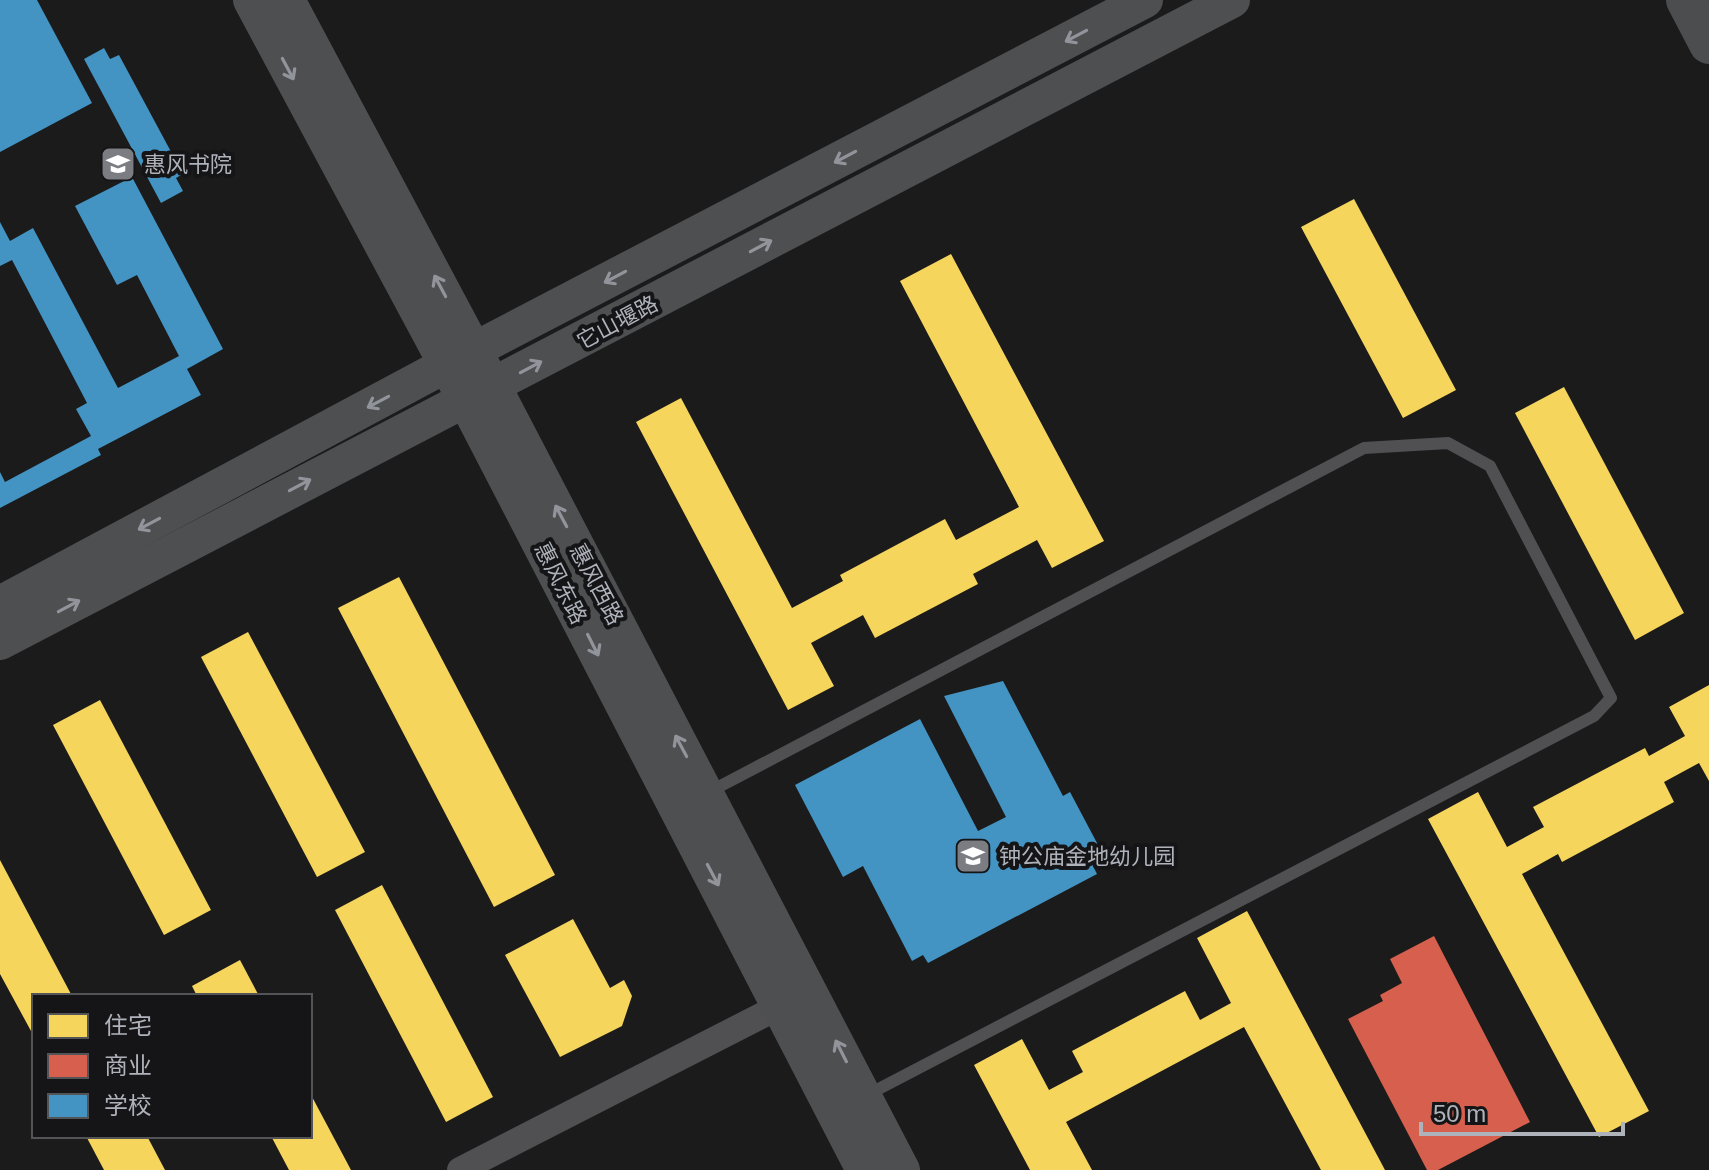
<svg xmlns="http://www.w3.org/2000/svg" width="1709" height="1170" viewBox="0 0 1709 1170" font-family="Helvetica,'Noto Sans SC',sans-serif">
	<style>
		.homes { fill: #f6d55c }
		.shops { fill: #d6604d }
		.schools { fill: #4393c3 }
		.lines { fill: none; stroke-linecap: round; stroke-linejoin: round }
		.lane { stroke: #505053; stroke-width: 12 }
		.street { stroke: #505053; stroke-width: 26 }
		.secondary { stroke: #4e4f51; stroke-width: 36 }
		.primary { stroke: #4c4d4f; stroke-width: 40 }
		.oneway { stroke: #91949a }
		.labels { text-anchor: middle; stroke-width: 8; stroke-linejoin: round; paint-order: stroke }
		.poi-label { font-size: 22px; fill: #aeb2ba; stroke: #151517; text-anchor: start }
		.street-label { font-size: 22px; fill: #aeb2ba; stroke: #151517 }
	</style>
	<rect width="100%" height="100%" fill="#1b1b1b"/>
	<g class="homes">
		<polygon points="1354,199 1456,390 1403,418 1301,227"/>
		<polygon points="951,254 1104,541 1052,568 1037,540 973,574 978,584 875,638 863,615 811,643 834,686 788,710 636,422 681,398 792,608 843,581 840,575 945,519 956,540 1019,507 900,281"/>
		<polygon points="1564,387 1684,613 1635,640 1515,413"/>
		<polygon points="399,577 555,875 494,907 338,608"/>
		<polygon points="248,632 365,852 317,877 201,657"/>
		<polygon points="1709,685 1709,781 1699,763 1664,782 1674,802 1562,862 1558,854 1522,874 1649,1111 1599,1137 1428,819 1478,792 1507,847 1544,827 1533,807 1645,748 1649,756 1685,736 1669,707"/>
		<polygon points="100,700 211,910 164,935 53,725"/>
		<polygon points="0,860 72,996 34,996 34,1029 31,1031 0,974"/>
		<polygon points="382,885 493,1097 446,1122 335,910"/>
		<polygon points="1247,911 1385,1170 1321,1170 1244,1027 1066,1122 1092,1170 1030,1170 974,1065 1022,1039 1049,1090 1083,1072 1072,1051 1185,991 1200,1020 1231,1003 1197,938"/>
		<polygon points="573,919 610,988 624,980 632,996 622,1026 560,1057 505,955"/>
		<polygon points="240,960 259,996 197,996 192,986"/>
		<polygon points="310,1093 351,1170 289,1170 271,1136 310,1136"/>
		<polygon points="86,1136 147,1136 165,1170 104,1170"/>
	</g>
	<polygon class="shops" points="1434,936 1530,1122 1438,1170 1427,1170 1348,1019 1383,1001 1380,995 1402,983 1390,959"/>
	<g class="schools">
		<polygon points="0,0 37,0 92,103 0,152"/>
		<polygon points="104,48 110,59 119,55 183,174 176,178 183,191 161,203 84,59"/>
		<polygon points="132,177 223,349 187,369 201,395 98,449 101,455 0,508 0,472 5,482 91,436 76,409 87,403 12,260 0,266 0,222 10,241 33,228 118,388 179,356 137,275 117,285 75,206"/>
		<polygon points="1003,681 1063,796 1070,792 1106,860 1093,866 1097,874 928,963 923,955 912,961 863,866 843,877 795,785 920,719 978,831 1006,817 944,696"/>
	</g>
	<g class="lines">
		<polyline class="lane" points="709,792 1364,448 1448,443 1490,466 1611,698 1594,716 867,1095"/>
		<polyline class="street" points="460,1170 792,1000"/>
		<g class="secondary">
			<polyline points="251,0 465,399 864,1170"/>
			<polyline points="287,0 493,386 902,1170"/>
			<polyline points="0,604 474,350 1145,0"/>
			<polyline points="0,642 1232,0"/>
		</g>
		<polyline class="primary" points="1686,0 1709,44"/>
	</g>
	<defs><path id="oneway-shaft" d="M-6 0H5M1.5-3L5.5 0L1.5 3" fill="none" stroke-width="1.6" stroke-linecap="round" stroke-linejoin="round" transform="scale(2)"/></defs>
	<g class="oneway">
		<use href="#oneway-shaft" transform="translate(1076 36) rotate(152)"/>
		<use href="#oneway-shaft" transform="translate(288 69) rotate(62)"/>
		<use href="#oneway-shaft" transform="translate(845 157) rotate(152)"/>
		<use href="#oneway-shaft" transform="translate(761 246) rotate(-28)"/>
		<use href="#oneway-shaft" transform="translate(615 277) rotate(152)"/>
		<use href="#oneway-shaft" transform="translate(440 286) rotate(-118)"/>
		<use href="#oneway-shaft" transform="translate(531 367) rotate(-28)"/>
		<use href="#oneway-shaft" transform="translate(378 402) rotate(152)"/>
		<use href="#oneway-shaft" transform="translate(300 485) rotate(-28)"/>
		<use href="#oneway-shaft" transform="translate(561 516) rotate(-118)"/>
		<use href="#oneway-shaft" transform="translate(149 524) rotate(152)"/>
		<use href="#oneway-shaft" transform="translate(69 606) rotate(-28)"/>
		<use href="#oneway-shaft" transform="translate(593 645) rotate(63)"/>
		<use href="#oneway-shaft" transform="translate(681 746) rotate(-118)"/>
		<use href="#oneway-shaft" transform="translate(713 875) rotate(62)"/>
		<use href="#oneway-shaft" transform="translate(841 1051) rotate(-117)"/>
	</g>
	<defs>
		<symbol id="school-square" viewBox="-11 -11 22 22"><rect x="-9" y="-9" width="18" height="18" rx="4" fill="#7b7d82" stroke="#151517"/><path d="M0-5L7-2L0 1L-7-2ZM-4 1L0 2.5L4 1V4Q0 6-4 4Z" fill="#fff"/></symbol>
	</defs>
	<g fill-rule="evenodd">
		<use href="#school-square" x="98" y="144" width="40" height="40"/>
		<use href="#school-square" x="953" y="836" width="40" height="40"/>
	</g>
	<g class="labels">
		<g class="poi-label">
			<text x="144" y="172">惠风书院</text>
			<text x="999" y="864">钟公庙金地幼儿园</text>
		</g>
		<g class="street-label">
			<text transform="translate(617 322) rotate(-28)" y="8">它山堰路</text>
			<text transform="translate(561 583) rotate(63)" y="8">惠风东路</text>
			<text transform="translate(597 584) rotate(62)" y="8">惠风西路</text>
		</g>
	</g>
	<rect x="32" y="994" width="280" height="144" fill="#151517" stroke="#525458" stroke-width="2"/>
	<rect x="48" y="1014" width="40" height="24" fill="#f6d55c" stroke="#525458" stroke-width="2"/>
	<text x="104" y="1034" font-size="24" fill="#aeb2ba">住宅</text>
	<rect x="48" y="1054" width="40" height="24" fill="#d6604d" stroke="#525458" stroke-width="2"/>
	<text x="104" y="1074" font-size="24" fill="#aeb2ba">商业</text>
	<rect x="48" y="1094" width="40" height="24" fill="#4393c3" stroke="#525458" stroke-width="2"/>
	<text x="104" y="1114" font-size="24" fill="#aeb2ba">学校</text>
	<path d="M1421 1122v12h202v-12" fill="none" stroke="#aeb2ba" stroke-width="4"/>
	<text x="1433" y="1122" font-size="24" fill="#aeb2ba" stroke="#151517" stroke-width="6" paint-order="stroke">50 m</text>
</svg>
